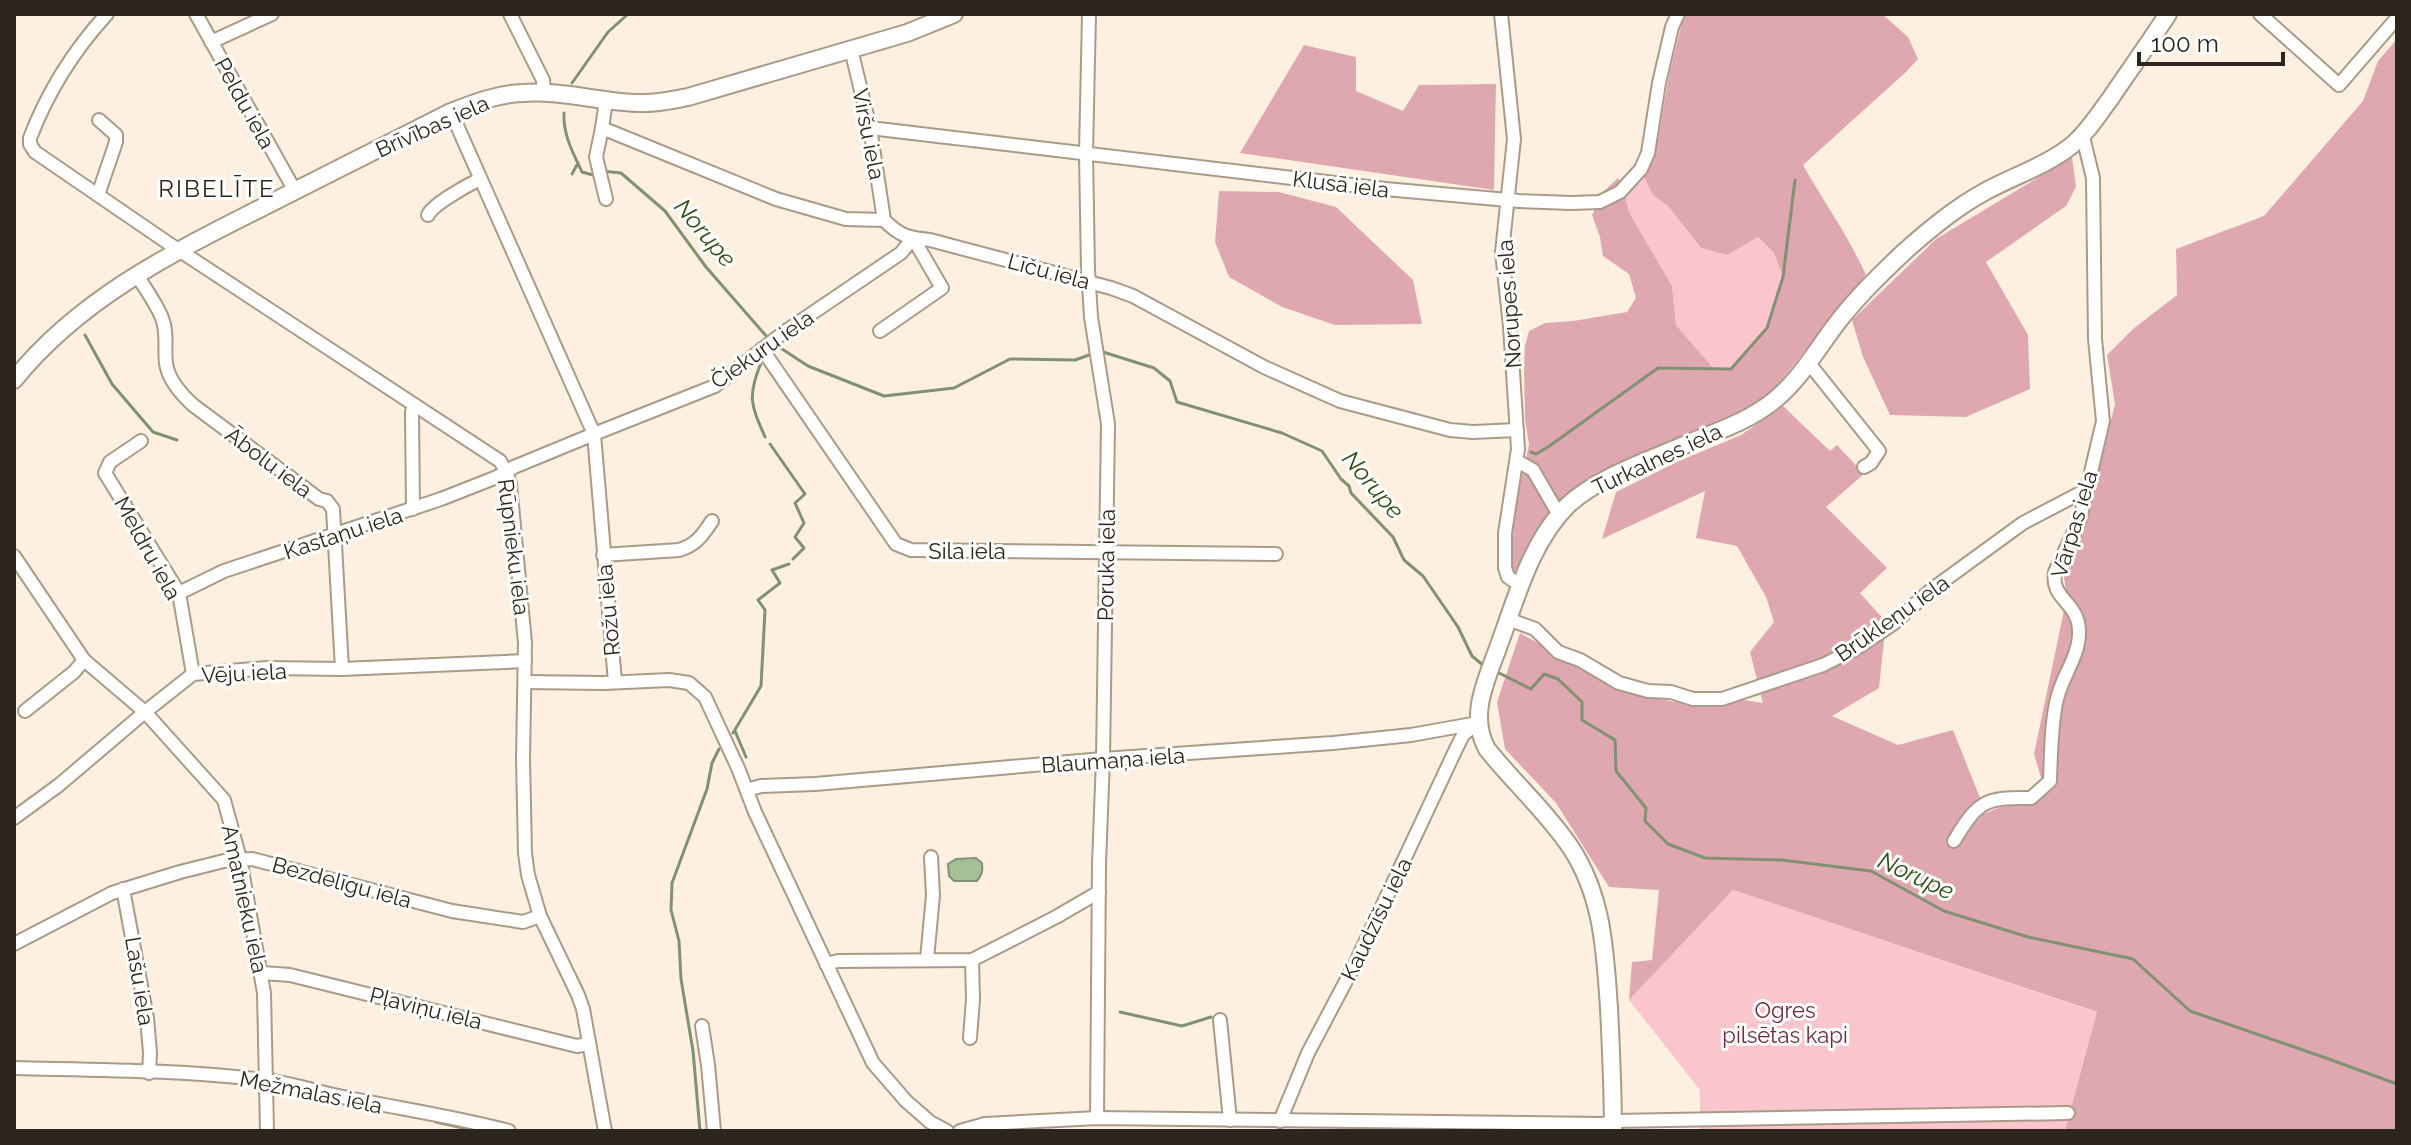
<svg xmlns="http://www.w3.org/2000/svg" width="2411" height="1145" viewBox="0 0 2411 1145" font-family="Raleway,sans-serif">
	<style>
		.green { fill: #fac5cd }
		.forest { fill: #dfa8b1 }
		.water { fill: #a5c096; stroke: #819272; stroke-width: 2 }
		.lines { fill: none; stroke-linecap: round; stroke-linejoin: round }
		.stream { stroke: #819272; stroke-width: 3 }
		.minor-casing { stroke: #aa9a88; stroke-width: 16 }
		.major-casing { stroke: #aa9a88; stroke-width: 20 }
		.minor { stroke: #fff; stroke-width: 12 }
		.major { stroke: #fff; stroke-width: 16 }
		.labels { text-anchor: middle; stroke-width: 6; stroke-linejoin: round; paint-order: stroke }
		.street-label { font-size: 22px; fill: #2c261e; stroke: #fff }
		.park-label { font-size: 22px; fill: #6b2939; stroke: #fff }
		.neighbourhood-label { font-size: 24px; letter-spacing: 2px; fill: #2c261e; stroke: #fff }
		.water-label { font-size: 24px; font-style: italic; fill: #2d4f14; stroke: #fff }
	</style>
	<rect width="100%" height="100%" fill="#fef0e0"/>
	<g class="green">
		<polygon points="1641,169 1653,195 1668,206 1701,248 1727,255 1758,237 1774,253 1783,277 1767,328 1731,369 1713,368 1676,325 1672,286 1629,212 1625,194"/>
		<polygon points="1733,890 2098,1013 2065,1131 1700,1131 1700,1090 1629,1000"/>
	</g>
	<g class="forest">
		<path d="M1684 14H1882L1908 37 1918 59 1906 72 1803 165C1824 202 1849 237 1866 275L1769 396 1732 422 1576 495 1508 610 1515 508 1529 445 1525 419 1524 366 1525 346 1529 331 1545 323 1573 321 1627 312 1636 298 1629 274 1603 256 1600 237 1592 215 1603 192 1618 178 1625 194 1629 212 1672 286 1676 325 1713 368 1731 369 1767 328 1783 277 1774 253 1758 237 1727 255 1701 248 1668 206 1653 195 1644 177 1658 139 1669 75Z"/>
		<polygon points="2397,39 2397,1131 2065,1131 2097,1012 1733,890 1629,1000 1632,962 1652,960 1659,890 1609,887 1556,803 1505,749 1497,702 1520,633 1627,693 1704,707 1731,698 1763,703 1750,652 1774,622 1766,597 1737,546 1696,538 1705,491 1602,539 1616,492 1677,462 1741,435 1783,406 1830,451 1837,445 1864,474 1826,507 1887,568 1860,593 1886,622 1879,688 1832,716 1898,745 1953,730 1986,813 2044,788 2034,754 2067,596 2063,572 2090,506 2115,404 2107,355 2133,329 2177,295 2176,249 2264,216 2363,101 2378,61"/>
		<polygon points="1304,45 1356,57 1356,91 1403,111 1419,85 1496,84 1494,190 1240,153"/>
		<polygon points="2072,157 2076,187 2066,206 1986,262 2028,335 2030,389 1966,417 1890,415 1863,357 1852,320 1936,239"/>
		<polygon points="1219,191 1279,192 1336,207 1413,280 1422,324 1335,325 1282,307 1229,277 1215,242"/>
	</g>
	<path class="water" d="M976 858 982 863C983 871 982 875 977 881H954L949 876 948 864 956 859Z"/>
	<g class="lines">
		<g class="stream">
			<polyline points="572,83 608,32 627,15"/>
			<path d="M564 113C563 135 573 153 582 172L593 175"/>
			<polyline points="602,171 621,173 665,211 706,267 768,338"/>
			<polyline points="572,174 578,163"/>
			<polyline points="85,335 112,384 153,432 177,440"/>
			<polyline points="776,345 808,366 884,396 954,388 1010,359 1075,360 1092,354"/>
			<polyline points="1103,352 1154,368 1170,381 1177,402 1282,433 1322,451 1341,479 1349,486 1351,493 1393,537 1404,560 1423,576 1458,627 1472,656 1484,666"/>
			<path d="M761 363C747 397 751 405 765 437"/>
			<polyline points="770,444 805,494 795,503 804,523 795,537 804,548 793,559"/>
			<polyline points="1531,452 1536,454 1548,447 1658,368 1731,369 1767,328 1783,277 1795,180"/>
			<polyline points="1499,673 1531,689 1544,674 1558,679 1582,702 1582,720 1615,740 1616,771 1646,808 1645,821 1668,844 1705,858 1782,860 1871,871 1944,911 2028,937 2133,959 2190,1011 2326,1058 2397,1084"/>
			<polyline points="735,731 746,757"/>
			<polyline points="733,733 761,686 765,610 758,600 780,583 772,570 789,564"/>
			<polyline points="1120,1012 1182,1026 1211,1017"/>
			<polyline points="436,1122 477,1131"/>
			<polyline points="700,1131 693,1051 681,979 679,941 671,910 672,883 707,789 712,763 719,749"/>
		</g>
		<defs>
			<g id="minor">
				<path d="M107 14C74 50 48 91 30 138V144L35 152 168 243 500 461 506 471 510 484 525 643 523 759 525 853 528 875 540 916 578 995 583 1009 605 1131"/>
				<polyline points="196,14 295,191"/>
				<polyline points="510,14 543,80 544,93"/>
				<polyline points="1089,14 1086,153 1088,269 1091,317 1108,424 1103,759 1099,864 1097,1118"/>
				<polyline points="1501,14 1514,139 1502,252 1510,326 1518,449 1505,533 1505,568 1508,577 1521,586"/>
				<polyline points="2260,14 2339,85 2397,18"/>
				<polyline points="211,42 272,14"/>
				<polyline points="851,49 870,128 884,220"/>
				<path d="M606 101 602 128 776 199 846 219 884 220C900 236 908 238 930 240L1111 288 1133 296 1264 367 1340 401 1450 430 1473 432 1517 430"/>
				<polyline points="451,112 594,434 615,682"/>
				<polyline points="602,128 596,157 606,199"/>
				<polyline points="870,128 1385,189 1519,201 1571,203 1600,202 1620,192 1641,169 1648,153 1659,83 1672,27 1678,14"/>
				<polyline points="98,195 116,142 116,135 99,120"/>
				<path d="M428 215C433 204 468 185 480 179"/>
				<path d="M136 274C145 288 156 303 162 318 168 333 164 348 166 363 168 380 181 394 193 405L319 499 327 501 333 509 342 669"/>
				<polyline points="762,349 896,544 911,550 1276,554"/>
				<polyline points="1808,362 1879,451 1871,463 1864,467"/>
				<polyline points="141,441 110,462 105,473 179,593 193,674"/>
				<polyline points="1517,461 1533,470 1559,515"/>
				<polyline points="413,509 412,412 414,405"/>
				<path d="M603 555 679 550C696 545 702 536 712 521"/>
				<polyline points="14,556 84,660 145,712 224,800 240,859 264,993 267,1131"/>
				<polyline points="179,593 224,571 441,499 497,477 514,467 594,434 715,386 783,333 901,253 913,238 942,288 880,331"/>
				<polyline points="1508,619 1535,629 1558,652 1580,660 1619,683 1648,691 1671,692 1693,699 1722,699 1823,665 1857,648 1894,623 1931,590 2023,523 2086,490"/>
				<polyline points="525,682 604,683 669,680 689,683 705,697 738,768 755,812 873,1063 906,1101 930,1122 947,1131"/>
				<polyline points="25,711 74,672 84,660"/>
				<polyline points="747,790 761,786 815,784 1103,759 1333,743 1411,735 1478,723"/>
				<polyline points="14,818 59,785 145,712 193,674 267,668 342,669 525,661"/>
				<path d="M1954 841C1978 801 1985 797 2031 798L2050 781C2051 755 2051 723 2057 699 2062 676 2079 657 2079 633 2080 602 2050 600 2055 572L2080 519 2103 421 2095 339 2093 178 2084 141 2081 136"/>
				<polyline points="123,889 147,1018 150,1053 149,1073"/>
				<polyline points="14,944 112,893 180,872 224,861 252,859 452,911 523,922 540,916"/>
				<polyline points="927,959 933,895 931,857"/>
				<polyline points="826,964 838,961 972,960 1056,917 1099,892"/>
				<polyline points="262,973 290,975 577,1046 589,1044"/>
				<polyline points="1220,1020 1230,1120"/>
				<polyline points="702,1026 708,1065 714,1131"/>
				<polyline points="970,1038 973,999 972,960"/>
				<path d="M14 1068C97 1070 182 1070 264 1080 293 1083 319 1093 348 1098 402 1109 456 1117 509 1131"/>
				<polyline points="1280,1121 1308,1053 1356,962 1456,749 1463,735 1475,725"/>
				<polyline points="960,1131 985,1124 1097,1118 1603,1124 1613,1121 2068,1113"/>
			</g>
			<g id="major">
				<path d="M14 380C79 299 170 254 261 208 325 176 388 144 451 112 474 103 497 94 522 93 561 90 600 102 639 103 655 104 672 100 688 97L907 33 954 14"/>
				<path d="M1613 1131C1613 1090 1611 1049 1609 1008 1605 951 1603 897 1571 848 1547 812 1514 783 1487 749 1468 715 1487 679 1499 645 1516 599 1531 541 1568 505 1599 476 1653 459 1691 442 1721 430 1753 419 1777 398 1803 376 1820 344 1841 318 1860 294 1882 273 1904 252 1930 229 1955 208 1986 191 2014 176 2047 165 2071 146 2087 133 2098 115 2110 99 2129 71 2149 43 2168 14"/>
			</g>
		</defs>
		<use href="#minor" class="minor-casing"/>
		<use href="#major" class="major-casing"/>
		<use href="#minor" class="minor"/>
		<use href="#major" class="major"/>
	</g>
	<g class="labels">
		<g class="street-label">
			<text transform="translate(245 103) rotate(61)" y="8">Peldu iela</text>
			<text transform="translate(432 126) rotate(-24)" y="8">Brīvības iela</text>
			<text transform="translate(869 134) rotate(79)" y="8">Viršu iela</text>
			<text transform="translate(1341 184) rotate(7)" y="8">Klusā iela</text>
			<text transform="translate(1049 271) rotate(15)" y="8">Līču iela</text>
			<text transform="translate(1509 304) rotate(-94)" y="8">Norupes iela</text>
			<text transform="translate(762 349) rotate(-35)" y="8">Čiekuru iela</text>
			<text transform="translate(1657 459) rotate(-25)" y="8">Turkalnes iela</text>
			<text transform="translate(269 462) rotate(37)" y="8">Ābolu iela</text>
			<text transform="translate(2074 524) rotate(-73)" y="8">Vārpas iela</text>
			<text transform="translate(343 533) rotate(-18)" y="8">Kastaņu iela</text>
			<text transform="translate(514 547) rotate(83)" y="8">Rūpnieku iela</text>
			<text transform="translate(148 548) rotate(61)" y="8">Meldru iela</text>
			<text x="967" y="559">Sila iela</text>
			<text transform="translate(1106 565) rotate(-89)" y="8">Poruka iela</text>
			<text transform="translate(608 610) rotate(-95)" y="8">Rožu iela</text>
			<text transform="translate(1892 618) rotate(-35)" y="8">Brūkleņu iela</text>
			<text transform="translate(244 673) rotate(-3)" y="8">Vēju iela</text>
			<text transform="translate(1113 760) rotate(-4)" y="8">Blaumaņa iela</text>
			<text transform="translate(342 882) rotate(15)" y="8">Bezdelīgu iela</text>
			<text transform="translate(245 899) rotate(78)" y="8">Amatnieku iela</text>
			<text transform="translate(1376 919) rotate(-64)" y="8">Kaudzīšu iela</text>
			<text transform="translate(140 981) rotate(81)" y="8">Lašu iela</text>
			<text transform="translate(426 1008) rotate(14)" y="8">Pļaviņu iela</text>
			<text transform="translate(311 1092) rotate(11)" y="8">Mežmalas iela</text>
		</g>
		<g class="park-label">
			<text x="1785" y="1018">Ogres<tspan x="1785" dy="25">pilsētas kapi</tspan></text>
		</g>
		<g class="neighbourhood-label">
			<text x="217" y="197">RIBELĪTE</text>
		</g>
		<g class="water-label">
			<text transform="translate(705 233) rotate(50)" y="8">Norupe</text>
			<text transform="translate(1373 485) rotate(50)" y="8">Norupe</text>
			<text transform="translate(1916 876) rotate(25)" y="8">Norupe</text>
		</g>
	</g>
	<rect width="2411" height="1145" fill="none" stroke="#2c261e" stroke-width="32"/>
	<path d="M2139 52v12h144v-12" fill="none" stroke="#2c261e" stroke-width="4"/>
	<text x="2151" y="52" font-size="24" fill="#2c261e" stroke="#ffffff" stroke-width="6" paint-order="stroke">100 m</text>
</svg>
